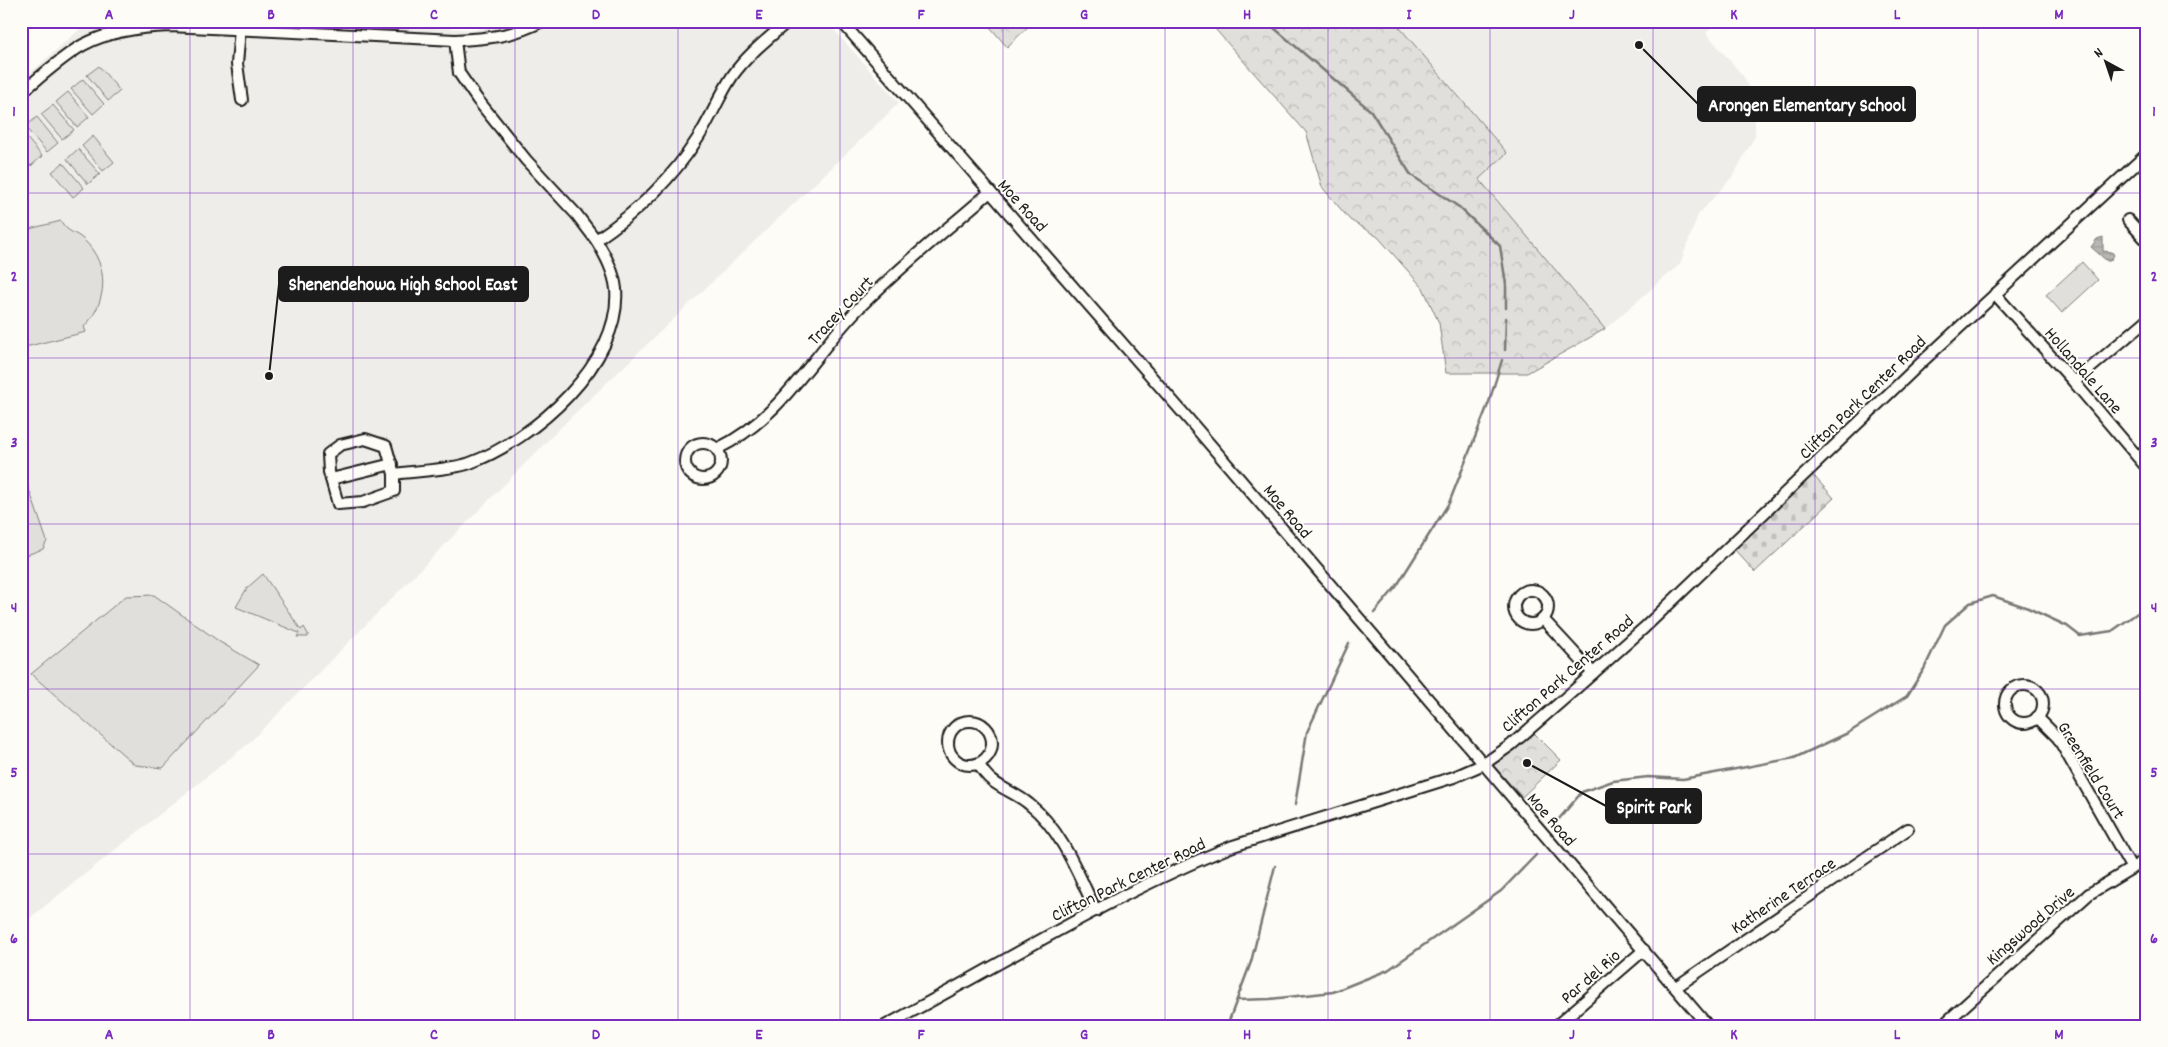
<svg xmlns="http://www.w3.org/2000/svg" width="2168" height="1047" viewBox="0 0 2168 1047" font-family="Dekko,sans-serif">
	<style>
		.built { fill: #eeede9 }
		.green { fill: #e0dfdb; stroke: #7e7e7c }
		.cemetery { fill: url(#cemetery-stones); stroke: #7e7e7c }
		.park { fill: url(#park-crowns); stroke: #7e7e7c }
		.water { fill: url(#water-rules); stroke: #797876 }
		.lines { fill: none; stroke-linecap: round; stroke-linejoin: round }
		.stream { stroke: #797876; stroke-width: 2.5 }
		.minor-casing { stroke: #1c1c1c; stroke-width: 14 }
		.minor { stroke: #fdfcf7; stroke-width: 10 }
		.grid { fill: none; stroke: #7b2cbf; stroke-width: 1; stroke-opacity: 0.55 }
		.labels { text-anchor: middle; stroke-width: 4; stroke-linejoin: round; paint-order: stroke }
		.street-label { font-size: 18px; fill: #1c1c1c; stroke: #fdfcf7 }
		.leader { fill: none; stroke: #1c1c1c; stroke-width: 2 }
		.callout-dot { fill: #1c1c1c; stroke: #fdfcf7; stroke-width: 2 }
		.callout { fill: #1c1c1c; stroke: #1c1c1c; stroke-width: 2 }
		.callout-label { font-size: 19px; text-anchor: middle; font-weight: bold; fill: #fff }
		.neatline { fill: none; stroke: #7b2cbf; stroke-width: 2 }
		.grid-label { font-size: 16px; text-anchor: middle; font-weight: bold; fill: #7b2cbf }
	</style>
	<defs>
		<pattern id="cemetery-stones" width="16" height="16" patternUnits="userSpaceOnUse" patternTransform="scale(1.25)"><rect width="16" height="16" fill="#e0dfdb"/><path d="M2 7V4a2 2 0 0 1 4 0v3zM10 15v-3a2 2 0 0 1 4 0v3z" fill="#c0bfbb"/></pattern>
		<pattern id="park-crowns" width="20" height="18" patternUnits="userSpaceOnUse" patternTransform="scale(1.25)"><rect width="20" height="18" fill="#e0dfdb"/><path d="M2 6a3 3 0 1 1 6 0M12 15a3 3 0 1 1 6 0" fill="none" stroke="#c0bfbb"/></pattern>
		<pattern id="water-rules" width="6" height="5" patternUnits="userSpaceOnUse" patternTransform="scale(1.25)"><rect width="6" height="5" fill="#b7b6b2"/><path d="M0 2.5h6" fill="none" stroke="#9d9c98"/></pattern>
	</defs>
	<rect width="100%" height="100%" fill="#fdfcf7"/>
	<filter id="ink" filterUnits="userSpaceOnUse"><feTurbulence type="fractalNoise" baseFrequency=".02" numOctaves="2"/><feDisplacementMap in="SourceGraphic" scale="10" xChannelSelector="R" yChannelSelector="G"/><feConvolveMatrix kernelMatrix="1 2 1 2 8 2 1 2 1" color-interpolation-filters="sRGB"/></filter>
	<g filter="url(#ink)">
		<g class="built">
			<polygon points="89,21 360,21 475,30 502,21 826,21 899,103 568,420 249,743 21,925 21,81"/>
			<polygon points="1394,21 1719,21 1706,33 1744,77 1755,104 1755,136 1733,176 1698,215 1680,264 1605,329 1479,179 1507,153"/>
		</g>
		<g class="green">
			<polygon points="99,66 120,91 108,101 87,75"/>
			<polygon points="83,79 104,104 93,114 71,89"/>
			<polygon points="68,92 89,117 77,127 56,102"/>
			<polygon points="53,105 74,130 62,139 41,114"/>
			<polygon points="37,117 58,143 47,152 25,127"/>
			<polygon points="21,131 42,156 31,166 21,154"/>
			<polygon points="93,136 114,162 103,171 82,146"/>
			<polygon points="78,149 100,174 88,184 67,159"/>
			<polygon points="63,163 84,188 73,197 52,172"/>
			<path d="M61 221C67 233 76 232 84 240 110 265 108 302 84 327L86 332 21 348V231Z"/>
			<polygon points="2082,262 2098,280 2062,313 2046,295"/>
			<polygon points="21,466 47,541 43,549 21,557"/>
			<polygon points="263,574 301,630 304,627 308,634 308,637 297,637 299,633 236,607 247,588"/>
			<polygon points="154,595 220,642 259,665 163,768 135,765 31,674 126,596"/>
		</g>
		<polygon class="cemetery" points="1812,474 1834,498 1755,572 1733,548"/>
		<g class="park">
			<polygon points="985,21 1034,21 1007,47"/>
			<polygon points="1208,21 1394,21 1507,153 1479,179 1605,329 1527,373 1446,373 1439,323 1423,288 1378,237 1350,220 1322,187 1306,132"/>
			<polygon points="1534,733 1561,760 1522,797 1493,765"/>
		</g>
		<polygon class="water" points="2103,237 2103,251 2112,252 2114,255 2110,261 2107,261 2091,247 2097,239"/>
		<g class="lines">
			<g class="stream">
				<polyline points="1266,21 1371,111 1411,175 1459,207 1500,246 1506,284 1506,308"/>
				<polyline points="1505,350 1506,318"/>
				<polyline points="1374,613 1396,587 1449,503 1489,402 1502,360"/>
				<polyline points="1295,805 1307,732 1349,643"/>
				<polyline points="1558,820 1582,792 1613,781 1648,777 1683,779 1794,758 1848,733 1907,696 1924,669 1945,625 1970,603 1993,596 2028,608 2067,626 2080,636 2112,631 2143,609 2147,601"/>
				<polyline points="1237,1000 1270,999 1333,992 1388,970 1501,891 1536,855"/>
				<polyline points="1227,1026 1251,962 1275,866"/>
			</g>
			<defs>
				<g id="minor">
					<polyline points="841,21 1184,414 1708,1026"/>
					<polyline points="240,29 237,64 242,100"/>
					<path d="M455 40 459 73 477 99 526 160 577 215 596 240C636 213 672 179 698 138 711 118 720 94 733 75 748 54 769 38 788 21"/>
					<path d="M21 93C39 78 63 56 83 45 109 31 141 27 170 26L455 40C486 39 514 36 542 21"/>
					<polyline points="2128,220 2147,241"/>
					<polyline points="1995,294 2074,382 2147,468"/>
					<polyline points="2074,382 2147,320"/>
					<polygon points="365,439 386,446 394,474 394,491 363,502 338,504 329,472 328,454 340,445"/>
					<circle cx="703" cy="461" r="18"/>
					<path d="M717 449C781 418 809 360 856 311 897 269 945 231 990 192"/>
					<path d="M394 474C415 471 451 470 470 463 533 440 622 363 616 289 614 271 605 255 596 240"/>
					<polyline points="331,479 392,464"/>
					<circle cx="1531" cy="607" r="17"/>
					<polyline points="1543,619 1593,673"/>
					<circle cx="2024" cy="704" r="19"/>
					<polyline points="2037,717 2058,738 2131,867"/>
					<circle cx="970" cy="743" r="22"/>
					<path d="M979 764C990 787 1011 789 1029 804 1062 830 1078 874 1096 911"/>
					<polyline points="1676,987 1908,829"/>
					<path d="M885 1026C1000 965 1112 894 1233 846L1454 777 1484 764 1511 745 1572 692 1644 628 1923 361 2147 154"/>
					<polyline points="1556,1026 1644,950"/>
					<polyline points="1942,1026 2089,894 2147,859"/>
				</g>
			</defs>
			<use href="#minor" class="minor-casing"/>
			<use href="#minor" class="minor"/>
		</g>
	</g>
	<path class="grid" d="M190 21V1026M353 21V1026M515 21V1026M678 21V1026M840 21V1026M1003 21V1026M1165 21V1026M1328 21V1026M1490 21V1026M1653 21V1026M1815 21V1026M1978 21V1026M21 193H2147M21 358H2147M21 524H2147M21 689H2147M21 854H2147"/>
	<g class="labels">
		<g class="street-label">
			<text transform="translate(1023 205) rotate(48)" y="6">Moe Road</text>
			<text transform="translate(840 310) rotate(-47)" y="6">Tracey Court</text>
			<text transform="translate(2084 370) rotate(49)" y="6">Hollandale Lane</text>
			<text transform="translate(1862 397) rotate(-44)" y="6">Clifton Park Center Road</text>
			<text transform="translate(1288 511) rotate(50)" y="6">Moe Road</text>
			<text transform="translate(1567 673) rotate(-41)" y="6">Clifton Park Center Road</text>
			<text transform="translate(2092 770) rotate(58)" y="6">Greenfield Court</text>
			<text transform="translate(1552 819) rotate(49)" y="6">Moe Road</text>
			<text transform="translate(1128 879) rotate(-26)" y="6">Clifton Park Center Road</text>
			<text transform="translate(1783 895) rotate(-34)" y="6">Katherine Terrace</text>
			<text transform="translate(2030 925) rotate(-41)" y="6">Kingswood Drive</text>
			<text transform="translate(1590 976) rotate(-41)" y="6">Par del Rio</text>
		</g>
	</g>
	<path class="leader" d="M1639 45L1698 104M269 376L279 284M1527 763L1606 806"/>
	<g class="callout-dot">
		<circle cx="1639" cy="45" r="5"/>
		<circle cx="269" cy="376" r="5"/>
		<circle cx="1527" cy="763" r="5"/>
	</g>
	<g class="callout">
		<rect x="1698" y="87" width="217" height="34" rx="5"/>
		<rect x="279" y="267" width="249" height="34" rx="5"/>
		<rect x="1606" y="789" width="95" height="34" rx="5"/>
	</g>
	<g class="callout-label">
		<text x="1807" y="111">Arongen Elementary School</text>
		<text x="403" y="290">Shenendehowa High School East</text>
		<text x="1654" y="813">Spirit Park</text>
	</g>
	<rect width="2168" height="1047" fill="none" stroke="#fdfcf7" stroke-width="55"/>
	<g transform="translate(2106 62) rotate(320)" stroke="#fdfcf7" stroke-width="4" paint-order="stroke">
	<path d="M0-4L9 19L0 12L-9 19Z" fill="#1c1c1c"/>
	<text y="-8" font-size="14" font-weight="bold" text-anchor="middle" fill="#1c1c1c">N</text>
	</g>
	<rect x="28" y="28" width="2112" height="992" class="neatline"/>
	<g class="grid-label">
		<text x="109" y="19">A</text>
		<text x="271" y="19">B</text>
		<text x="434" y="19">C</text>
		<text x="596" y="19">D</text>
		<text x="759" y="19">E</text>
		<text x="921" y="19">F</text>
		<text x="1084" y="19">G</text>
		<text x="1247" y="19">H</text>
		<text x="1409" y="19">I</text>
		<text x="1572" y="19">J</text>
		<text x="1734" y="19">K</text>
		<text x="1897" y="19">L</text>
		<text x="2059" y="19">M</text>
		<text x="14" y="116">1</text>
		<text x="2154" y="116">1</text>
		<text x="14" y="281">2</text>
		<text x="2154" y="281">2</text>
		<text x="14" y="447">3</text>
		<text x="2154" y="447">3</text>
		<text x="14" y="612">4</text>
		<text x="2154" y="612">4</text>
		<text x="14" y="777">5</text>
		<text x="2154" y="777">5</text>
		<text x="14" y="943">6</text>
		<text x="2154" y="943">6</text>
		<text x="109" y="1039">A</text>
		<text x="271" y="1039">B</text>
		<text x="434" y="1039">C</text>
		<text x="596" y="1039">D</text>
		<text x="759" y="1039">E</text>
		<text x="921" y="1039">F</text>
		<text x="1084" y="1039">G</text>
		<text x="1247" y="1039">H</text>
		<text x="1409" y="1039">I</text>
		<text x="1572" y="1039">J</text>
		<text x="1734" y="1039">K</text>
		<text x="1897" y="1039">L</text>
		<text x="2059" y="1039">M</text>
	</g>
</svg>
